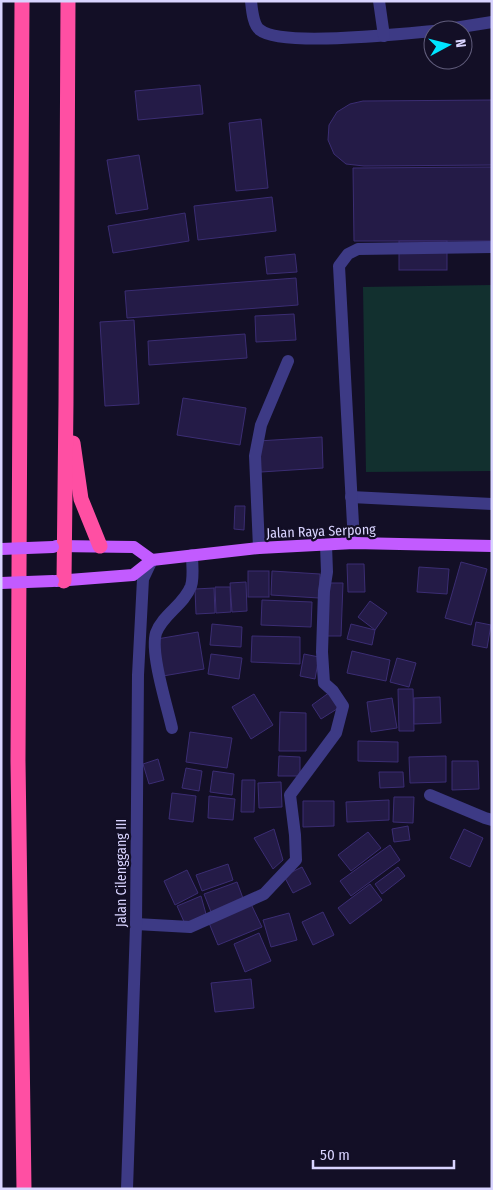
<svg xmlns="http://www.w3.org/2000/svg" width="493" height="1190" viewBox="0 0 493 1190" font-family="'Fira Sans Condensed',sans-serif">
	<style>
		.green { fill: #12302f }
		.building { fill: #241b47; stroke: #3b2d73 }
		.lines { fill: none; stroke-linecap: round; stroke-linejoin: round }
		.minor { stroke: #3d3a85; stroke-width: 12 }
		.major { stroke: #c25bff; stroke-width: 12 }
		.highway { stroke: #ff4fa3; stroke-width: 15 }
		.major-bridge { stroke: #c25bff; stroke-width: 12 }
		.labels { text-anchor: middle; stroke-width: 4.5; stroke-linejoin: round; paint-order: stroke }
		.street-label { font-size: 14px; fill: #d9d4ff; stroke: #130f26 }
	</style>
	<rect width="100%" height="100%" fill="#130f26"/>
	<polygon class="green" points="492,285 492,471 366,472 363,287"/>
	<g class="building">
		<polygon points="200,85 203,114 138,120 135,91"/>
		<polygon points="492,100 492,165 364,166 346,164 334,154 328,140 329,125 337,112 350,104 363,101"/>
		<polygon points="261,119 268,188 236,191 229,123"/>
		<polygon points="139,155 148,209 116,214 107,160"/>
		<polygon points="492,167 492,241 354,241 353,168"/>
		<polygon points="272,197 276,231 198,240 194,206"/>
		<polygon points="185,213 189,241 113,253 108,226"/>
		<rect x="399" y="241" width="48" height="29"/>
		<polygon points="295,254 297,272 267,274 265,257"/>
		<polygon points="296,278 298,305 127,318 125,291"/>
		<polygon points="294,314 296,340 256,342 255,316"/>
		<polygon points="134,320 139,404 105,406 100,322"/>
		<polygon points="245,334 247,358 149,365 148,341"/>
		<polygon points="183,398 246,408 240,445 177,435"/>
		<polygon points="322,437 323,468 261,472 258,441"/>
		<polygon points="235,506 245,506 244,530 234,529"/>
		<polygon points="461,562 487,569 471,625 445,618"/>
		<polygon points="347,564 364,564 365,592 348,592"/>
		<polygon points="419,567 449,569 447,594 417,592"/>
		<rect x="248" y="571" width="21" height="26"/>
		<polygon points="272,571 320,574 319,598 271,595"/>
		<polygon points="246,582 247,611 232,612 230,583"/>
		<polygon points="329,583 343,583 341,636 327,636"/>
		<polygon points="215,587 230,587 231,612 216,613"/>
		<polygon points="214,588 215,613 196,614 195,589"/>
		<polygon points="262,600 312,602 311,627 261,625"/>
		<polygon points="370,601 387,613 375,630 358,617"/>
		<polygon points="476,622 491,625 487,648 472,645"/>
		<polygon points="212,624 242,627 241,647 210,645"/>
		<polygon points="351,624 375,630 372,645 347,639"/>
		<polygon points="198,632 204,669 163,676 157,639"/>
		<polygon points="252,636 300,637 300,664 251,662"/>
		<polygon points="352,651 390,660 386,681 347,673"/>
		<polygon points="211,654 242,658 239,679 208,674"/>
		<polygon points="304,654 319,657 315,679 300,676"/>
		<polygon points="397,658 416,663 409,687 390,682"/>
		<polygon points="398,689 413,689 414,731 399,731"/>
		<polygon points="330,692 340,707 321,719 312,705"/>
		<polygon points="254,694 273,725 251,739 232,707"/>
		<polygon points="440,697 441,723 414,724 414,698"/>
		<polygon points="392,698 397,728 371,732 367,702"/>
		<polygon points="280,712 306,713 306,751 279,751"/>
		<polygon points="190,732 232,738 227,768 186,762"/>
		<polygon points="358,741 398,742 398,762 358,761"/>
		<polygon points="279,756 300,757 300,776 278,776"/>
		<polygon points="446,756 446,782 410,783 409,757"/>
		<polygon points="158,759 164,780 149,784 143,764"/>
		<polygon points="452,761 478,761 479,789 452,790"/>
		<polygon points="186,768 202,771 199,791 182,788"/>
		<polygon points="213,771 234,774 232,795 210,792"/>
		<polygon points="379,772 403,772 404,787 380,788"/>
		<polygon points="242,780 255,780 254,812 241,812"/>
		<polygon points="281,782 282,807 259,808 258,783"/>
		<polygon points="172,793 196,796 193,822 169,819"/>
		<polygon points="209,796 235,799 233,820 208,818"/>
		<polygon points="394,797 414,797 413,823 393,822"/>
		<polygon points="389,800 389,820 347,822 346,802"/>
		<polygon points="303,801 334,801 334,826 303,827"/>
		<polygon points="408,826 410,840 394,842 392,829"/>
		<polygon points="274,829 283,860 273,869 254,838"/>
		<polygon points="464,829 483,838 470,867 450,858"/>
		<polygon points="368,832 381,848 351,871 338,855"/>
		<polygon points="390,845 400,860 351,896 340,881"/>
		<polygon points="228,864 233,880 202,891 196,875"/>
		<polygon points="302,867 311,884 293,893 284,876"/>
		<polygon points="398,867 405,876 382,894 375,884"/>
		<polygon points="187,870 198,893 175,905 164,881"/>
		<polygon points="237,882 244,901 211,912 204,894"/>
		<polygon points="370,884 382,900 350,924 338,908"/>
		<polygon points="201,896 206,914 185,924 177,906"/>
		<polygon points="251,904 262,927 218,945 209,923"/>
		<polygon points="323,912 334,935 313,945 302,922"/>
		<polygon points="289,913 297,940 271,947 263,920"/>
		<polygon points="259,933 271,961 245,972 234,944"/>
		<polygon points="251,979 254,1008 215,1012 211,983"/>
	</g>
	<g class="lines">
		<g class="minor">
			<path d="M251 1C252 10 253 25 260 30 281 47 402 34 433 31"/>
			<polyline points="379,1 384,36"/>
			<polyline points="442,30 492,22"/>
			<polyline points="351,497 492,504"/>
			<polyline points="354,543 339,266 348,254 358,249 492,247"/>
			<polyline points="259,548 255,456 261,425 288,361"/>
			<path d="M172 728C167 706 150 653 156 633 163 614 184 605 191 586 194 577 192 565 192 555"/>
			<polyline points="430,795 485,818 492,820"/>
			<polyline points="136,924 190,927 264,894 296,860 295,835 290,795 336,733 343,706 333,691 324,683 322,652 324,591 327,572 326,545"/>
			<polyline points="127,1189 136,926 138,675 143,579 152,560"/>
		</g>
		<g class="major">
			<polyline points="56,546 134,547 152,560"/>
			<polyline points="56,581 133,575 152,560 259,548 354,543 492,546"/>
		</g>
		<g class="highway">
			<polyline points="22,1 18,761 24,1189"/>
			<polyline points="73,443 81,499 100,546"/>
			<polyline points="64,581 66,402 68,1"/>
		</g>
		<g class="major-bridge">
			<polyline points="1,549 53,547"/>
			<polyline points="1,583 53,581"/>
		</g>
	</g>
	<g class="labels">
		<g class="street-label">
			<text transform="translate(321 531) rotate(-2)" y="5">Jalan Raya Serpong</text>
			<text transform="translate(121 873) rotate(-90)" y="5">Jalan Cilenggang III</text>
		</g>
	</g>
	<rect width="493" height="1190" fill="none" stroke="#d9d4ff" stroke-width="5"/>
	<g transform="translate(448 45) rotate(83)"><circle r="24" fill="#130f26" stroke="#625e7d"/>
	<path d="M0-4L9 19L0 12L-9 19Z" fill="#00e5ff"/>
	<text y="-8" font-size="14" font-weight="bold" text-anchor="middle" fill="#d9d4ff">N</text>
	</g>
	<path d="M313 1160v8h141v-8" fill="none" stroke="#d9d4ff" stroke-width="2.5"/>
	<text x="320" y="1160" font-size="15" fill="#d9d4ff" stroke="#130f26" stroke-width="4" paint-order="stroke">50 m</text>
</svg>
